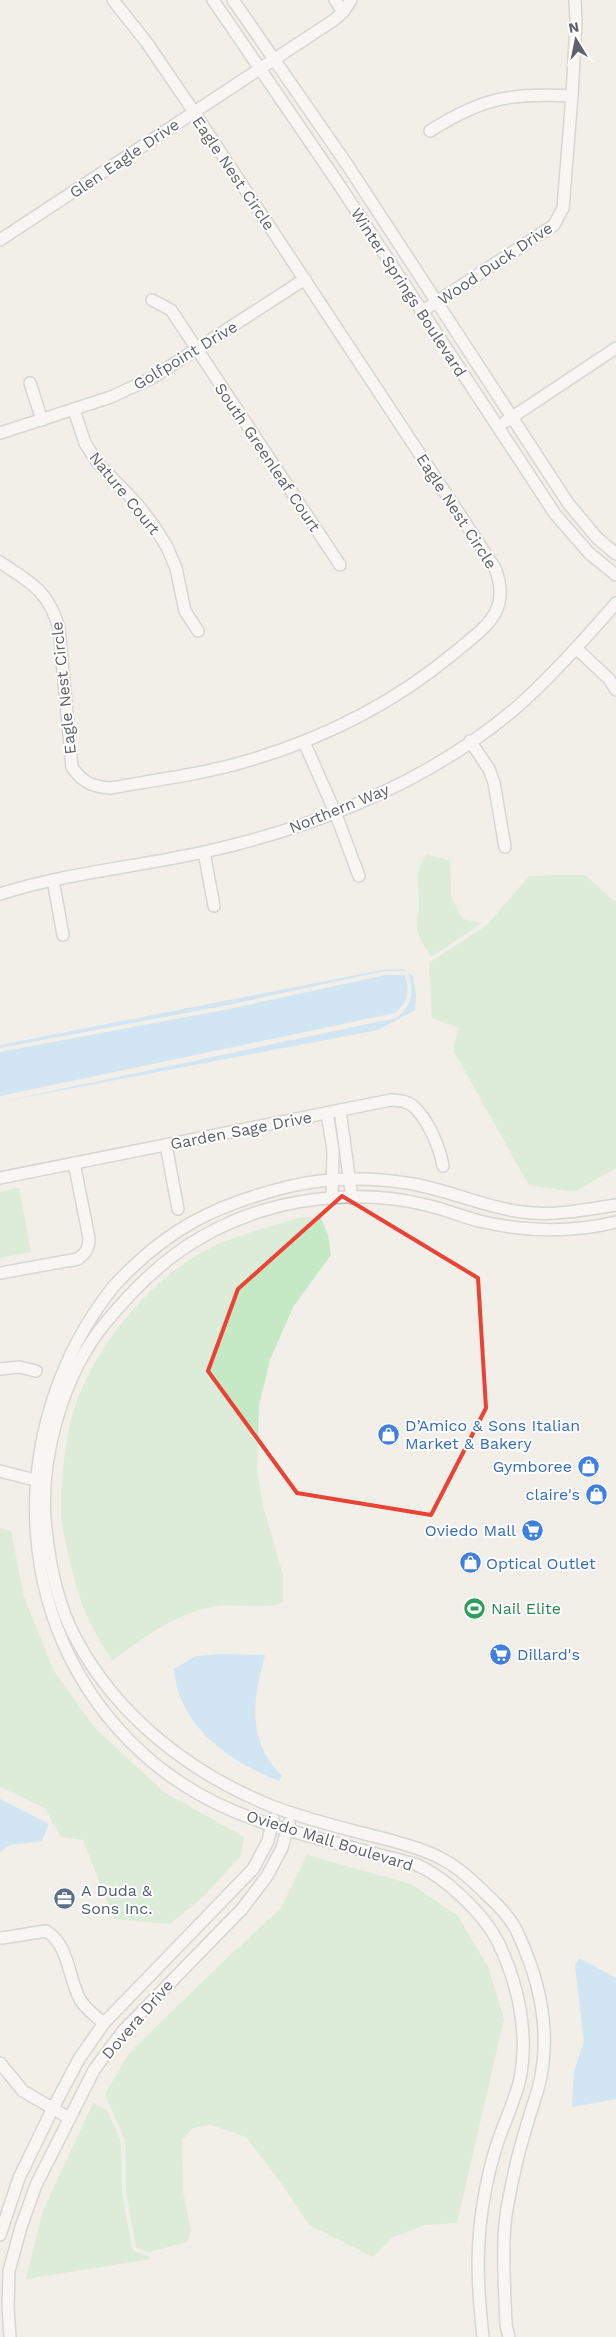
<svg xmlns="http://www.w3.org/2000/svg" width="616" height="2337" viewBox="0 0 616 2337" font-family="'Work Sans',sans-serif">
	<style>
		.green { fill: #c5e8c5 }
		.water { fill: #aadaff }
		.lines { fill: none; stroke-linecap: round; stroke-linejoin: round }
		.minor-casing { stroke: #b5b8bc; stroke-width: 14 }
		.minor { stroke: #fff; stroke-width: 11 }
		.marked { fill: none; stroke: #ea4335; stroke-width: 4; stroke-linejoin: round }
		.labels { text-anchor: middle; stroke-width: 4; stroke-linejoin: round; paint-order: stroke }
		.street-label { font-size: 16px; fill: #5f6368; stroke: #fff }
		.shop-label { font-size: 16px; fill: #366cbe; stroke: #fff; text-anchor: start }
		.leisure-label { font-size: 16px; fill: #27864d; stroke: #fff; text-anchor: start }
		.service-label { font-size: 16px; fill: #4e5e75; stroke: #fff; text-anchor: start }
	</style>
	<rect width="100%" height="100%" fill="#f1efe8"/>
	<g class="green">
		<path d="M426 855 450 860 451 897 463 919 482 923 431 957C427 949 420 940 418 932 415 923 419 914 419 904 419 885 414 872 426 855Z"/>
		<polygon points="585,875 614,901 616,901 616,1168 574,1192 529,1185 453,1050 459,1028 432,1018 429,963 487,925 529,876"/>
		<polygon points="19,1188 31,1252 0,1258 0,1192"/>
		<path d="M302 1217 321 1218 328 1235 331 1255 293 1307 270 1360 259 1405 257 1469 263 1506 283 1575V1602C269 1610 236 1604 218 1606 178 1612 144 1637 112 1661 104 1647 95 1633 88 1618 78 1597 73 1575 68 1553 66 1543 63 1533 62 1523 59 1492 65 1436 75 1407 94 1349 149 1280 203 1252 234 1235 269 1227 302 1217Z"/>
		<polygon points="0,1528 11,1531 24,1597 54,1671 94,1727 164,1792 244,1837 241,1856 203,1897 170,1924 114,1919 83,1840 61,1837 45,1808 0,1787"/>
		<polygon points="307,1855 411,1884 457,1915 488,1967 504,2019 457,2223 425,2225 393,2237 373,2257 309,2225 281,2183 246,2137 211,2125 193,2128 182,2140 183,2191 191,2231 187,2242 149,2252 136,2248 126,2191 125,2141 105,2094 130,2052 225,1960 281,1908"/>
		<polygon points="93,2103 107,2110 121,2142 122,2192 132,2248 135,2252 149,2256 150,2259 26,2279 43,2211"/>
	</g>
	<g class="water">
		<polygon points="403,969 406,971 385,971 228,1005 0,1048 0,1045 382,970"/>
		<path d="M408 973 413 976 416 995 415 1010 378 1030 0 1102 396 1018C412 1006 415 991 408 973Z"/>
		<path d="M386 975H405C410 992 408 1002 395 1013L0 1096V1052L229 1009Z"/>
		<path d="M222 1654 265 1655C253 1700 246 1739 282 1776L279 1781C230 1762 178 1726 174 1669L196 1656Z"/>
		<polygon points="0,1799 49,1824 42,1841 10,1845 0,1852"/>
		<polygon points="579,1958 616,1978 616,2099 572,2107 574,2071 584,2042 575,1966"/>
	</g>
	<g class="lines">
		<defs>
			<g id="minor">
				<polyline points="213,0 338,183 555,514 589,553 616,575"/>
				<polyline points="233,0 348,166 568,503 597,538 616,554"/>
				<polyline points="335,0 343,12"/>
				<path d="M430 131C483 97 511 93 572 96"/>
				<polyline points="0,240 334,20 343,12 351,0"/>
				<polyline points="152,300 171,310 340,565"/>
				<polyline points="421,312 554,225 563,208 572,96 576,23 575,0"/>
				<polyline points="30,383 42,420"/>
				<polyline points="74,410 85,443 97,462 138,505 154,526 167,547 176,568 185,611 198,631"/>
				<polyline points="505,422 616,348"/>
				<polyline points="0,433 111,397 152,378 305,279"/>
				<path d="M0 562C31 583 48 590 59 628L72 767C82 782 93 787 110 788 156 780 203 774 247 761 322 739 394 703 454 653 485 627 512 612 495 568L194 112 147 43 113 0"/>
				<polyline points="577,649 609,679 616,690"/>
				<polyline points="470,741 489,769 494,783 505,847"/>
				<polyline points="304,742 335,812 359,876"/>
				<polyline points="204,852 214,906"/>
				<polyline points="53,880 63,935"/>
				<path d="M0 894C66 873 136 867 204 852 316 827 429 782 517 707 553 675 585 639 616 603"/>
				<polyline points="340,1110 352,1198"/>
				<polyline points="327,1113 333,1150 332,1199"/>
				<polyline points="166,1145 178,1209"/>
				<path d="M0 1178 391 1100C399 1100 407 1101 413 1106 428 1119 440 1148 443 1166"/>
				<path d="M0 1273 78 1259C86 1253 89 1248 89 1238L74 1163"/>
				<polyline points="0,1369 19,1367 36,1371"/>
				<polyline points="0,1471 35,1480"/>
				<path d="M2 1938 46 1931C70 1945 68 1980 81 2001 87 2010 96 2017 104 2023"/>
				<polyline points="0,2063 23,2091 69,2118"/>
				<polyline points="0,2235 19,2178 53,2108 79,2059 104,2023 253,1869 268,1841 273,1819"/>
				<polyline points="10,2337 8,2307 9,2271 21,2227 36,2185 94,2070 123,2031 242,1909 267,1876 282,1848 289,1823"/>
				<path d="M483 2337C477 2283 475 2241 486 2187 489 2172 493 2156 498 2141 505 2121 515 2100 520 2079 529 2033 518 1983 498 1942 484 1914 445 1877 417 1865 405 1861 392 1858 380 1855 344 1845 307 1836 271 1825 230 1812 188 1791 155 1764 8 1643 0 1430 113 1287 136 1262 164 1238 193 1222 223 1205 258 1194 291 1186 329 1177 374 1177 413 1184 452 1191 491 1210 532 1213 560 1215 589 1209 616 1205"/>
				<path d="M509 2337 506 2325C505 2297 503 2269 504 2242 504 2218 510 2192 515 2169 521 2141 530 2115 538 2089 552 2037 541 1984 519 1936 512 1919 499 1906 485 1893 472 1880 458 1867 442 1859 426 1850 407 1845 389 1840 351 1830 311 1821 274 1807 191 1774 117 1717 75 1637 58 1605 50 1566 46 1530 38 1462 62 1375 106 1322 151 1268 193 1233 261 1211 312 1195 374 1192 426 1205 444 1209 461 1216 479 1221 525 1232 570 1233 616 1222"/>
			</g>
		</defs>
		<use href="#minor" class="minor-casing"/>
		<use href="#minor" class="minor"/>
	</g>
	<path d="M0 0H616V2337H0ZM342 1196 478 1278 486 1408 431 1515 297 1493 208 1371 238 1289Z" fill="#f1efe8" fill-opacity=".55" fill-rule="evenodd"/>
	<path class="marked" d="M342 1196 478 1278 486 1408 431 1515 297 1493 208 1371 238 1289Z"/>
	<defs>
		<symbol id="shop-disc" viewBox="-11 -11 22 22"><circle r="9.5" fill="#3f7fe0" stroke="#fff"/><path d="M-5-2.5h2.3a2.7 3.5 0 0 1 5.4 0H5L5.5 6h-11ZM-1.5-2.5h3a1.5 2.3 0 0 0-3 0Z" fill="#fff"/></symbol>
		<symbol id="supermarket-disc" viewBox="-11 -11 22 22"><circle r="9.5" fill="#3f7fe0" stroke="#fff"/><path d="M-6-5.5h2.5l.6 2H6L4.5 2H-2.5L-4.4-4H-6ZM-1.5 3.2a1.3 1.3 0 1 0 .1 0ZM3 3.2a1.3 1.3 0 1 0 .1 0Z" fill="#fff"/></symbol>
		<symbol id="stadium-disc" viewBox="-11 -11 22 22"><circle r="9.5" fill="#2e9e5b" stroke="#fff"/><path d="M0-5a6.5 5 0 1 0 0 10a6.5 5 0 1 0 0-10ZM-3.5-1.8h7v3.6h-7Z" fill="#fff"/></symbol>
		<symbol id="office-disc" viewBox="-11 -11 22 22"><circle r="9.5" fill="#5c6f8a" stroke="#fff"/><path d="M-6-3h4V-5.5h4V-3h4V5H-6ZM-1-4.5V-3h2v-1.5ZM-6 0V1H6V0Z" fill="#fff"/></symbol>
	</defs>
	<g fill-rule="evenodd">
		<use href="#shop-disc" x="376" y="1422" width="25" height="25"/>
		<use href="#shop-disc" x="576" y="1454" width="25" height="25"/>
		<use href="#shop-disc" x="584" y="1482" width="25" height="25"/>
		<use href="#supermarket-disc" x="520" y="1518" width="25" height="25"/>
		<use href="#shop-disc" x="458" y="1550" width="25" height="25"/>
		<use href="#stadium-disc" x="462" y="1596" width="25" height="25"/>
		<use href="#supermarket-disc" x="488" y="1642" width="25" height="25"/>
		<use href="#office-disc" x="52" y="1886" width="25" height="25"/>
	</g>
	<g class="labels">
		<g class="street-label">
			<text transform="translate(124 158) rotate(-34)" y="6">Glen Eagle Drive</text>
			<text transform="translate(234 173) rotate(56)" y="6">Eagle Nest Circle</text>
			<text transform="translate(495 263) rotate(-34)" y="6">Wood Duck Drive</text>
			<text transform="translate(409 292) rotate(57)" y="6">Winter Springs Boulevard</text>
			<text transform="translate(185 355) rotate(-31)" y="6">Golfpoint Drive</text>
			<text transform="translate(268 457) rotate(56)" y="6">South Greenleaf Court</text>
			<text transform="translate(125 493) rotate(51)" y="6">Nature Court</text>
			<text transform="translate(457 511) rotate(57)" y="6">Eagle Nest Circle</text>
			<text transform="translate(63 688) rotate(-96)" y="6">Eagle Nest Circle</text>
			<text transform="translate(339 808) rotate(-22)" y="6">Northern Way</text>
			<text transform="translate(241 1130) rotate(-11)" y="6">Garden Sage Drive</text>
			<text transform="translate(330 1840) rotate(17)" y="6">Oviedo Mall Boulevard</text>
			<text transform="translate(137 2019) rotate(-49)" y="6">Dovera Drive</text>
		</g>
		<g class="shop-label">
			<text x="405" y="1431">D’Amico &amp; Sons Italian<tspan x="405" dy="18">Market &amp; Bakery</tspan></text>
			<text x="572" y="1472" text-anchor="end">Gymboree</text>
			<text x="580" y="1500" text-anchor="end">claire's</text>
			<text x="516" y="1536" text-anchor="end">Oviedo Mall</text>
			<text x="486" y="1569">Optical Outlet</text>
			<text x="517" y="1660">Dillard's</text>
		</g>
		<g class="leisure-label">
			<text x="491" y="1614">Nail Elite</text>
		</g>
		<g class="service-label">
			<text x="81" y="1896">A Duda &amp;<tspan x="81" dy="18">Sons Inc.</tspan></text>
		</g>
	</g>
	<g transform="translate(576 40) rotate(350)" stroke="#ffffff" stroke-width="4" paint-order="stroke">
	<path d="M0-4L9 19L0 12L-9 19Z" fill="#5f6368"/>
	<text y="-8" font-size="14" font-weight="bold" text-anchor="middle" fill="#5f6368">N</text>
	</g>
</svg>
